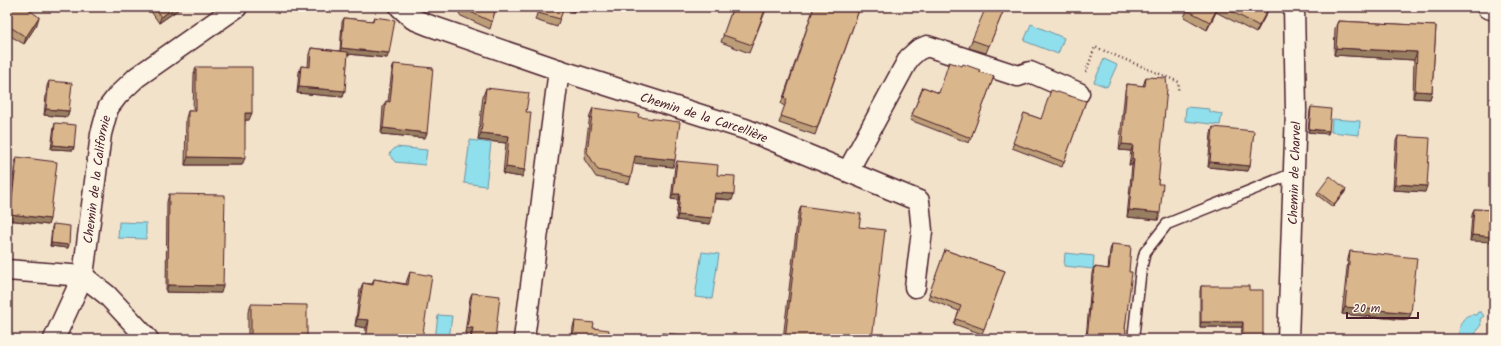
<svg xmlns="http://www.w3.org/2000/svg" width="1501" height="346" viewBox="0 0 1501 346" font-family="Kalam,sans-serif">
	<style>
		.water { fill: #8fdfed; stroke: #73929f }
		.lines { fill: none; stroke-linecap: round; stroke-linejoin: round }
		.lane-casing { stroke: #4a1f2b; stroke-width: 13 }
		.street-casing { stroke: #4a1f2b; stroke-width: 23 }
		.primary-casing { stroke: #4a1f2b; stroke-width: 25 }
		.path { stroke: #4a1f2b; stroke-width: 2.5; stroke-dasharray: 1 3; stroke-linecap: butt }
		.lane { stroke: #fcf5e5; stroke-width: 10 }
		.street { stroke: #fcf5e5; stroke-width: 20 }
		.primary { stroke: #fcf5e5; stroke-width: 22 }
		.wall { fill: #bb9d78; stroke: #4a1f2b }
		.shaded-wall { fill: #997f62; stroke: #4a1f2b }
		.building { fill: #dab68c; stroke: #4a1f2b }
		.labels { text-anchor: middle; stroke-width: 3; stroke-linejoin: round; paint-order: stroke }
		.street-label { font-size: 13px; fill: #4a1f2b; stroke: #fcf5e5 }
	</style>
	<rect width="100%" height="100%" fill="#f2e2ca"/>
	<filter id="ink" filterUnits="userSpaceOnUse"><feTurbulence type="fractalNoise" baseFrequency=".025" numOctaves="2"/><feDisplacementMap in="SourceGraphic" scale="8" xChannelSelector="R" yChannelSelector="G"/><feConvolveMatrix kernelMatrix="1 2 1 2 8 2 1 2 1" color-interpolation-filters="sRGB"/></filter>
	<g filter="url(#ink)">
		<g class="water">
			<polygon points="1031,24 1064,38 1058,54 1024,41"/>
			<polygon points="1104,59 1117,65 1107,87 1094,82"/>
			<polygon points="1186,107 1210,109 1210,112 1222,114 1220,125 1185,121"/>
			<polygon points="1332,119 1360,121 1359,135 1331,132"/>
			<polygon points="470,140 491,143 486,186 464,183"/>
			<polygon points="396,147 427,150 425,165 395,162 389,154"/>
			<polygon points="119,222 146,223 146,239 118,238"/>
			<polygon points="702,252 719,254 712,299 695,297"/>
			<polygon points="1065,253 1094,256 1093,269 1064,266"/>
			<path d="M1478 312H1481L1484 316 1480 319 1481 325 1476 331V339H1459C1458 328 1462 312 1476 315Z"/>
			<polygon points="438,315 452,316 449,339 435,339"/>
		</g>
		<g class="lines">
			<defs>
				<polyline id="lane" points="1133,339 1141,269 1145,252 1167,224 1294,173"/>
				<g id="street">
					<path id="s1" d="M400 7 413 19 428 25 559 70 745 129 919 201 922 231 915 287"/>
					<polyline points="848,171 909,58 918,50 927,46 1018,76 1030,72 1079,93"/>
					<polyline points="7,270 83,276"/>
					<polyline points="83,276 107,295 148,339"/>
					<path id="s2" d="M54 339 83 276 101 134 108 108 118 95 137 77 237 7"/>
					<polyline points="524,339 559,70"/>
					<path id="s3" d="M1288 339 1296 111 1294 7"/>
				</g>
				<polyline id="primary" points="1488,7 1494,9"/>
			</defs>
			<use href="#lane" class="lane-casing"/>
			<use href="#street" class="street-casing"/>
			<use href="#primary" class="primary-casing"/>
			<polyline class="path" points="1086,72 1095,47 1179,82 1178,91"/>
			<use href="#lane" class="lane"/>
			<use href="#street" class="street"/>
			<use href="#primary" class="primary"/>
		</g>
		<g class="wall">
			<polygon points="7,7 37,24 24,44 7,34"/>
			<polygon points="148,7 182,7 159,23"/>
			<polygon points="461,7 496,7 490,29 459,15"/>
			<polygon points="539,7 576,7 574,12 563,9 557,27 535,20"/>
			<polygon points="733,7 767,7 749,53 721,42"/>
			<polygon points="814,7 860,7 815,135 779,123 785,106 781,104"/>
			<polygon points="1005,7 986,53 969,48 972,40"/>
			<polygon points="1189,7 1270,7 1256,33 1216,12 1207,30 1184,17"/>
			<polygon points="374,17 387,58 348,54 343,97 297,93 299,72 301,66 308,67 309,54 311,48 340,51 342,22 344,18 372,21"/>
			<polygon points="1338,21 1436,26 1432,92 1430,99 1413,98 1414,60 1334,55 1335,28"/>
			<polygon points="394,64 425,138 381,134 383,107 386,101 388,102 392,70"/>
			<polygon points="196,67 249,120 245,120 242,165 185,165 186,118 188,111 193,111 194,74"/>
			<polygon points="979,72 994,76 969,143 910,120 923,87 939,93"/>
			<polygon points="1146,77 1158,184 1158,220 1127,217 1132,165 1129,165 1131,151 1119,150 1125,91 1127,84 1143,86"/>
			<polygon points="49,81 69,111 67,117 44,115 47,86"/>
			<polygon points="486,88 526,112 522,177 503,174 506,143 478,140 483,96"/>
			<polygon points="1086,101 1062,167 1012,148 1024,113 1041,119"/>
			<polygon points="1311,107 1329,131 1328,134 1308,132 1310,110"/>
			<polygon points="593,108 673,167 633,163 631,177 629,184 596,177 584,159 590,115"/>
			<polygon points="55,123 74,147 73,150 51,149 54,126"/>
			<polygon points="1213,127 1248,171 1208,167 1211,133"/>
			<polygon points="1398,136 1425,192 1393,190 1396,141"/>
			<polygon points="17,157 48,225 8,220 15,162"/>
			<polygon points="677,161 717,175 732,200 715,199 710,224 676,220 678,200 671,199 675,166"/>
			<polygon points="1318,192 1345,192 1333,207 1317,195"/>
			<polygon points="169,194 221,293 166,292 167,202"/>
			<polygon points="801,206 859,227 872,339 783,339 798,215"/>
			<polygon points="1474,209 1494,210 1470,241 1472,215"/>
			<polygon points="53,224 68,248 50,246 52,227"/>
			<polygon points="1112,244 1129,272 1125,329 1125,339 1077,339 1078,337 1086,338 1092,273 1094,267 1108,269 1110,250"/>
			<polygon points="945,250 1005,271 982,334 954,324 959,311 928,299"/>
			<polygon points="1350,251 1411,313 1408,320 1342,314 1348,259"/>
			<polygon points="410,272 422,339 365,339 366,328 355,326 360,290 363,283 372,284 374,279 406,284 407,280"/>
			<polygon points="1201,286 1249,290 1263,337 1269,339 1241,339 1242,327 1200,327 1200,291"/>
			<polygon points="472,293 495,339 470,339 471,334 465,333 470,298"/>
			<polygon points="251,304 307,339 248,339 248,312"/>
			<polygon points="575,321 593,328 608,339 572,339 573,327"/>
		</g>
		<g class="shaded-wall">
			<polygon points="176,7 182,7 159,23 161,17"/>
			<polygon points="1218,7 1216,12 1207,30 1210,22"/>
			<polygon points="1269,7 1270,7 1256,33 1259,26"/>
			<polygon points="39,17 37,24 24,44 26,37"/>
			<polygon points="341,48 389,53 387,58 339,53"/>
			<polygon points="1336,48 1417,52 1414,60 1334,55"/>
			<polygon points="299,87 345,91 343,97 297,93"/>
			<polygon points="1415,91 1432,92 1430,99 1413,98"/>
			<polygon points="46,109 69,111 67,117 44,115"/>
			<polygon points="245,113 252,113 249,120 243,120"/>
			<polygon points="383,128 427,133 425,138 381,134"/>
			<polygon points="1309,129 1329,131 1328,134 1308,132"/>
			<polygon points="481,133 509,136 506,143 478,140"/>
			<polygon points="1122,144 1133,145 1131,151 1119,150"/>
			<polygon points="53,145 74,147 73,150 51,149"/>
			<polygon points="635,156 675,160 673,167 632,163"/>
			<polygon points="188,157 245,158 242,165 185,165"/>
			<polygon points="1132,158 1134,159 1132,165 1129,165"/>
			<polygon points="1210,162 1250,166 1248,171 1208,167"/>
			<polygon points="506,167 525,170 522,177 503,174"/>
			<polygon points="1395,184 1427,186 1425,192 1393,190"/>
			<polygon points="1346,189 1345,192 1333,207 1334,204"/>
			<polygon points="715,193 734,194 732,200 713,198"/>
			<polygon points="673,194 680,194 678,200 671,199"/>
			<polygon points="1129,210 1160,213 1158,220 1127,217"/>
			<polygon points="10,214 50,219 48,225 8,220"/>
			<polygon points="678,215 712,218 710,224 676,220"/>
			<polygon points="1472,235 1494,237 1494,242 1470,241"/>
			<polygon points="51,243 69,245 68,248 50,246"/>
			<polygon points="168,285 223,286 221,293 166,292"/>
			<polygon points="1345,307 1411,313 1408,320 1342,314"/>
			<polygon points="357,319 369,320 366,328 355,326"/>
			<polygon points="1201,322 1243,322 1242,327 1200,327"/>
			<polygon points="467,328 473,328 471,334 465,333"/>
		</g>
		<g class="building">
			<polygon points="7,7 25,7 39,17 26,37 7,25"/>
			<polygon points="154,7 176,7 161,17"/>
			<polygon points="462,7 496,7 492,22 462,8"/>
			<polygon points="540,7 564,7 560,19 538,13"/>
			<polygon points="733,7 766,7 752,45 723,35"/>
			<polygon points="814,7 860,7 817,128 781,116 787,99 784,98"/>
			<polygon points="986,7 1005,7 989,46 972,40"/>
			<polygon points="1189,7 1218,7 1210,22 1187,10"/>
			<polygon points="1223,7 1269,7 1259,26"/>
			<polygon points="374,17 395,20 389,53 341,48 344,18 373,21"/>
			<polygon points="1338,21 1436,26 1432,92 1415,91 1417,52 1336,48"/>
			<polygon points="311,48 348,52 345,91 299,87 301,66 310,67"/>
			<polygon points="949,62 962,66 963,64 980,70 979,72 994,76 971,138 912,115 923,87 939,93"/>
			<polygon points="394,64 433,68 427,133 383,128 386,101 390,102"/>
			<polygon points="196,67 252,67 252,113 245,113 245,158 188,157 188,111 196,111"/>
			<polygon points="1146,77 1166,78 1167,88 1158,184 1163,184 1160,213 1129,210 1134,159 1132,158 1133,145 1122,144 1127,84 1145,86"/>
			<polygon points="49,81 72,83 69,111 46,109"/>
			<polygon points="486,88 529,93 526,112 531,112 525,170 506,167 509,136 481,133"/>
			<polygon points="1051,90 1086,101 1064,162 1013,143 1024,113 1041,119"/>
			<polygon points="1311,107 1331,109 1329,131 1309,129"/>
			<polygon points="593,108 639,114 638,117 680,122 675,160 635,156 631,177 598,170 587,152"/>
			<polygon points="55,123 76,125 74,147 53,145"/>
			<polygon points="1213,127 1254,131 1250,166 1210,162"/>
			<polygon points="1398,136 1430,138 1427,186 1395,184"/>
			<polygon points="17,157 57,162 50,219 10,214"/>
			<polygon points="677,161 718,165 717,175 735,176 734,194 715,193 712,218 678,215 680,194 673,194"/>
			<polygon points="1330,176 1346,189 1334,204 1318,192"/>
			<polygon points="169,194 225,195 223,286 168,285"/>
			<polygon points="801,206 861,214 859,227 885,230 872,339 785,339"/>
			<polygon points="1474,209 1494,210 1494,237 1472,235"/>
			<polygon points="53,224 70,226 69,245 51,243"/>
			<polygon points="1112,244 1131,246 1129,272 1132,272 1125,329 1126,329 1125,339 1078,339 1078,337 1087,338 1094,267 1109,269"/>
			<polygon points="945,250 1005,271 984,329 956,319 961,306 929,294"/>
			<polygon points="1350,251 1417,258 1411,313 1345,307"/>
			<polygon points="410,272 432,276 422,339 404,336 404,339 366,339 369,320 357,319 363,283 373,285 374,279 408,285"/>
			<polygon points="1201,286 1249,286 1249,290 1263,290 1263,337 1269,337 1269,339 1243,339 1243,322 1201,322"/>
			<polygon points="472,293 500,296 495,339 471,339 473,328 467,328"/>
			<polygon points="251,304 307,305 307,339 251,339"/>
			<polygon points="575,321 594,323 593,328 609,330 608,339 573,339"/>
			<polygon points="662,333 701,337 700,339 662,339"/>
		</g>
	</g>
	<g class="labels">
		<g class="street-label">
			<text dy="5" stroke="none"><textPath href="#s1" startOffset="325">Chemin de la Carcellière</textPath></text>
			<text dy="5" stroke="none"><textPath href="#s3" startOffset="166">Chemin de Charvel</textPath></text>
			<text dy="5" stroke="none"><textPath href="#s2" startOffset="167">Chemin de la Californie</textPath></text>
		</g>
	</g>
	<rect width="1501" height="346" fill="none" stroke="#fcf5e5" stroke-width="24"/>
	<rect x="12" y="12" width="1477" height="322" fill="none" stroke="#4a1f2b" stroke-width="1.5" filter="url(#ink)"/>
	<path d="M1347 312v6h71v-6" fill="none" stroke="#4a1f2b" stroke-width="2"/>
	<text x="1353" y="312" font-size="12" fill="#4a1f2b" stroke="#fcf5e5" stroke-width="3" paint-order="stroke">20 m</text>
</svg>
